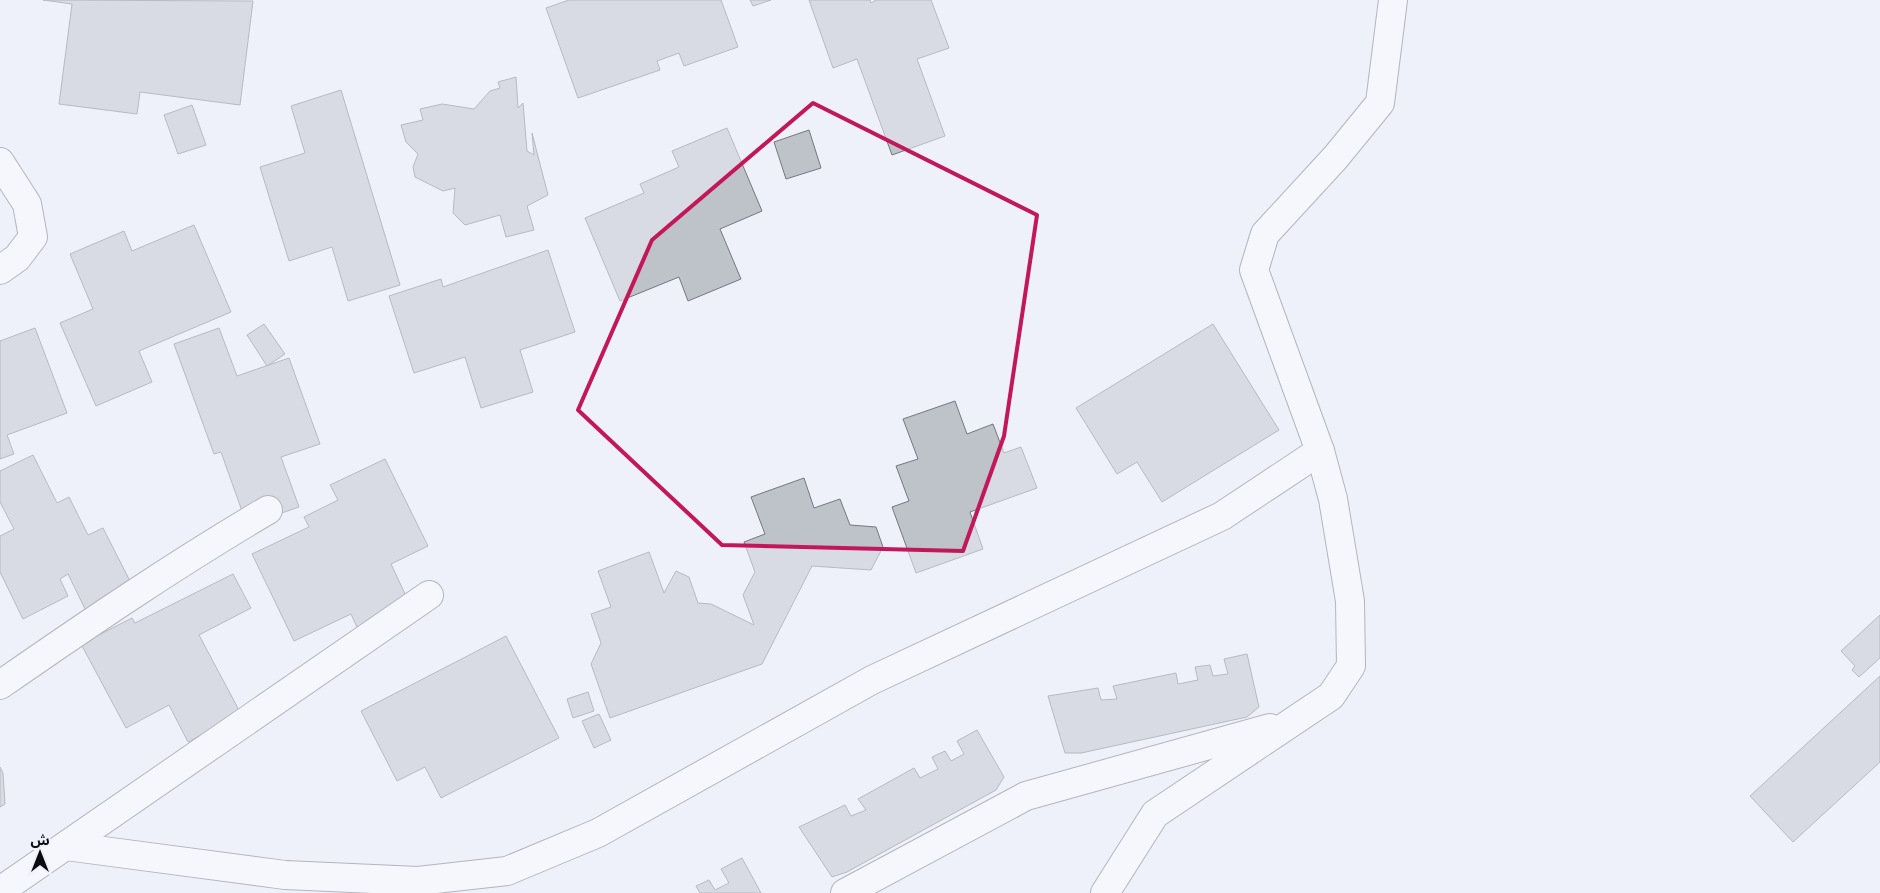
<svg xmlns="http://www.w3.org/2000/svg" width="1880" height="893" viewBox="0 0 1880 893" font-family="Arial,'Noto Sans Arabic',sans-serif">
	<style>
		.building { fill: #bec2c9; stroke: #75777e }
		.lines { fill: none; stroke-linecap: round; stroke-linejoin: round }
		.minor-casing { stroke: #6c6e75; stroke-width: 30 }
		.minor { stroke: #fff; stroke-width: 28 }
		.marked { fill: none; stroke: #c2185b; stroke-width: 4; stroke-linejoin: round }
	</style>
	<rect width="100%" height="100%" fill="#eef1f9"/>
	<g class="building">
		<polygon points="43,0 253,1 240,105 140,92 137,114 59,104 72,4"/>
		<polygon points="569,0 721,0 738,47 684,66 679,53 657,61 660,70 578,98 546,8"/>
		<polygon points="750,0 771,0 753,6"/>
		<polygon points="809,0 870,0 871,3 876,0 931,0 949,48 917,59 945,136 892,155 857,59 833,68"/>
		<polygon points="516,77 518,108 523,103 527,151 534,155 532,133 548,195 527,206 534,230 506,237 500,215 465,225 453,213 455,188 443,191 415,177 413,167 418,154 406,142 401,125 423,120 420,109 442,104 474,109 490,91 500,88 498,82"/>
		<polygon points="341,90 400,285 348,301 332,247 289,261 260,167 305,153 291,106"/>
		<polygon points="192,105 206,145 178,154 164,115"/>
		<polygon points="727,128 762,211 720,229 741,279 688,301 679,277 620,301 585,218 644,193 640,184 679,167 672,151"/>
		<polygon points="809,130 821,168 786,179 774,142"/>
		<polygon points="194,225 231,312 139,351 152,382 96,406 60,323 93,309 70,254 124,231 132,251"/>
		<polygon points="548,250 575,332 520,350 533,392 481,408 465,357 414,373 389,296 441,279 443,287"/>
		<polygon points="264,324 285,354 267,366 247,335"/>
		<polygon points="1213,324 1279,430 1162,502 1137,462 1117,474 1076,408"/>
		<polygon points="35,328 67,413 7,435 14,454 0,459 0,341"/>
		<polygon points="219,328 237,376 289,358 320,444 281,457 299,507 247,525 221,452 214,454 174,344"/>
		<polygon points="955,401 967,434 993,424 1004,453 1021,447 1037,488 970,512 983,549 916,573 892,507 909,501 896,466 918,459 903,419"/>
		<polygon points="33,455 57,503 69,497 88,535 103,528 134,589 87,613 68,574 60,579 68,596 23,619 0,572 0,536 14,529 0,502 0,471"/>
		<polygon points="385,459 428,546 391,564 413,611 361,636 351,614 294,641 252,554 309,527 304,517 338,500 330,485"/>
		<polygon points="804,478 814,508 840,499 850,525 876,527 883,547 871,570 812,566 762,664 610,718 591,664 601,643 591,614 611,607 598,571 649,552 664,593 676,571 689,577 698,603 711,604 754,625 743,595 755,572 744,542 765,534 751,497"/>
		<polygon points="233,574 251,608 199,635 241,714 188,742 169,705 126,728 81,644 132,618 135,623"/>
		<polygon points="1880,615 1880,658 1859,677 1852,670 1855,666 1841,651"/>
		<polygon points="506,636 559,738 441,798 425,767 397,781 361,711"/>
		<polygon points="1247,654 1259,707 1247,717 1081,753 1065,753 1048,696 1098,688 1101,700 1117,699 1113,686 1176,673 1178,684 1198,680 1195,667 1210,665 1213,676 1228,674 1224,659"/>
		<polygon points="1880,676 1880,762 1793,842 1750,796"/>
		<polygon points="588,692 594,711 573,718 567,699"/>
		<polygon points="599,714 611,740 594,748 582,721"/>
		<polygon points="977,730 1004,777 996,790 847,872 832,877 799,827 845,805 851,816 866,810 858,799 914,768 920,778 938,769 932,757 945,751 951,761 964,754 957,741"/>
		<polygon points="0,767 3,773 5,804 0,807"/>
		<polygon points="742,858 761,893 700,893 696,886 709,880 715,890 729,883 721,869"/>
	</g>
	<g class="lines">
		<defs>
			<g id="minor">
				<polyline points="0,162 27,204 33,237 17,258 0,270"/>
				<path d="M0 685C88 624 176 564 268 510"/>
				<polyline points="66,846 285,875 418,881 507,871 598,833 872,680 1222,516 1320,451 1254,270 1265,234 1335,158 1380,103 1393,0"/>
				<polyline points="0,891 429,595"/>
				<polyline points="845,893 1026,796 1270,728"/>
				<polyline points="1105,893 1155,814 1331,696 1351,666 1350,601 1333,499 1320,451"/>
			</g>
		</defs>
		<use href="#minor" class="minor-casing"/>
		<use href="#minor" class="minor"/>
	</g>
	<path d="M0 0H1880V893H0ZM813 103 1037 215 1004 436 963 551 722 545 578 410 652 240Z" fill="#eef1f9" fill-opacity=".55" fill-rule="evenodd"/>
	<path class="marked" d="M813 103 1037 215 1004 436 963 551 722 545 578 410 652 240Z"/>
	<g transform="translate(40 853)" stroke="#eef1f9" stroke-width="4" paint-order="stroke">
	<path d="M0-4L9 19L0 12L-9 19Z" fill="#0b0c0f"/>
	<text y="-8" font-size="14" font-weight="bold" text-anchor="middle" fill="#0b0c0f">ش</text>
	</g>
</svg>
